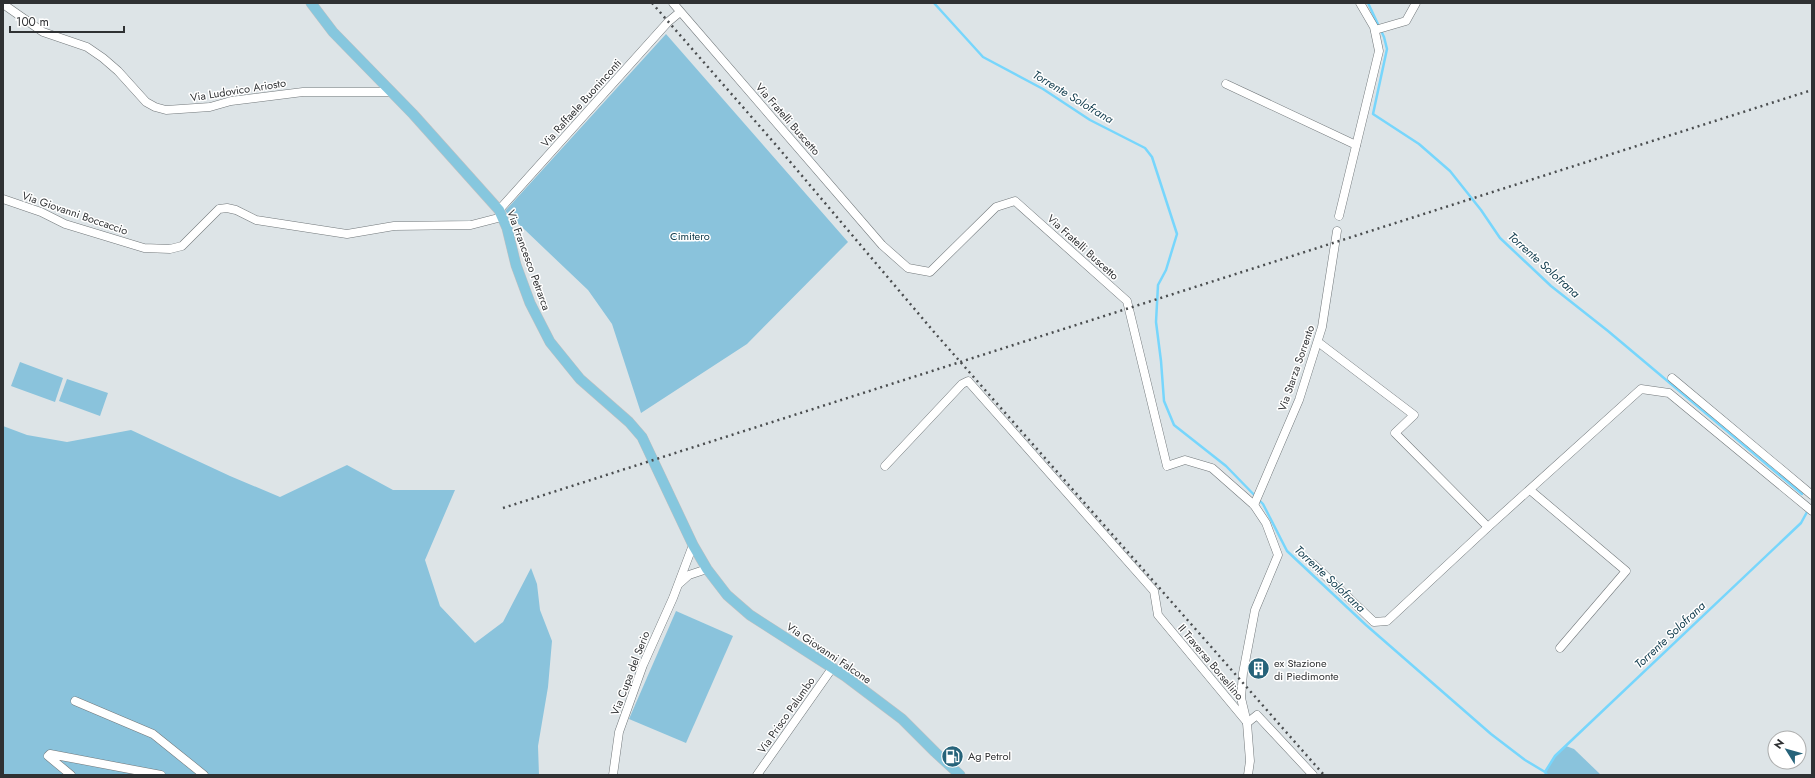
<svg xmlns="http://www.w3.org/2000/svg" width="1815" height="778" viewBox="0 0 1815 778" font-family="Jost,sans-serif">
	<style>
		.green { fill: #8ac3dc }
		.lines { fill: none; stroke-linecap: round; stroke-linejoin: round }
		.stream { stroke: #77d6fc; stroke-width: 2.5 }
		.minor-casing { stroke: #72787b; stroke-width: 9 }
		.major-casing { stroke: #c1c1c2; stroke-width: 11 }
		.minor { stroke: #fff; stroke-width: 8 }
		.major { stroke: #86c7de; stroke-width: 10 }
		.rail { stroke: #4a4d4f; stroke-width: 2.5; stroke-dasharray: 2 4; stroke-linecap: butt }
		.labels { text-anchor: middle; stroke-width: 3; stroke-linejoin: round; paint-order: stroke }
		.street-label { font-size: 11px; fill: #2f3133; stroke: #fff }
		.park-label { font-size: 11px; fill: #0a3646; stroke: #fff }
		.poi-label { font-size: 11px; fill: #2f3133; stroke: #fff; text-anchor: start }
		.water-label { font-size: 12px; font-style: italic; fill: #174152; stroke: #fff }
	</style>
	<rect width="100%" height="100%" fill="#dde4e7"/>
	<g class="green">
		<polygon points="666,34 848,242 747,344 641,413 612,324 588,290 505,211"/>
		<polygon points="20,362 63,378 55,402 11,386"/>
		<polygon points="67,379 108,393 100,416 59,401"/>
		<polygon points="3,426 27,435 67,442 131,430 230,476 280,497 347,465 393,490 455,490 425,560 440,606 475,643 503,622 531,568 537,584 540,610 552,641 548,687 538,746 539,775 3,775"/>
		<polygon points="676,611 733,636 686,743 629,719"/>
		<polygon points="1566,746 1574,749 1601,775 1547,775 1545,772 1555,756"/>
	</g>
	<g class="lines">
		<g class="stream">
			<polyline points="934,3 983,57 1043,89 1090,120 1145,148 1152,157 1177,234 1166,270 1158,285 1156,322 1161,361 1164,401 1174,425 1226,466 1263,504 1287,551 1366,625 1491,734 1525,760 1545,772"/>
			<polyline points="1368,3 1384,37 1387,49 1373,114 1419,144 1450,171 1481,210 1500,238 1551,286 1608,331 1802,494"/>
			<polyline points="1547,775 1545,772 1555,756 1801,523 1807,512"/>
		</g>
		<defs>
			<g id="minor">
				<polyline points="673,3 882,245 908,268 930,272 996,207 1015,201 1127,301 1167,466 1185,460 1212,468 1254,505 1266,523 1278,555 1255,610 1243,673 1241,698 1247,723 1250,761 1248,775"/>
				<polyline points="3,4 43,32 87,47 103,58 118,71 146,102 155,107 166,110 210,107 231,101 303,92 391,92"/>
				<polyline points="1375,30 1406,21 1416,3"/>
				<polyline points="1226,84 1356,145"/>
				<polyline points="3,199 41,212 65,224 144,248 170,249 182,246 219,209 227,208 236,210 256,220 347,234 394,226 471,225 502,217"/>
				<polyline points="499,210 668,22 680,12"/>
				<polyline points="1339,216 1379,51 1374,27 1360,3"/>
				<polyline points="1318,342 1414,415 1395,433 1488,527 1641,389 1669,393 1812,511"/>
				<polyline points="1672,378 1812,495"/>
				<polyline points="885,466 962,384 968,381 1154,591 1158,615 1246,721"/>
				<polyline points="1530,490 1626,571 1560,648"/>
				<polyline points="1254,505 1299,400 1322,327 1337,231"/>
				<polyline points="1313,564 1374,622 1387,621 1488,527"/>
				<polyline points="680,583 689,575 707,569"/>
				<polyline points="75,701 153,734 204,775"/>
				<polyline points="1247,723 1257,715 1313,775"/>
				<polyline points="71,775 48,756 50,754 161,775"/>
				<polyline points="613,775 619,732 643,665 673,598 693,545"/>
				<polyline points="757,775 833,667"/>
			</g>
			<polyline id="major" points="311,3 333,32 413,114 499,210 507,228 516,265 530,303 550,342 580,379 629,422 642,437 693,545 707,569 727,595 750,615 845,676 902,719 935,752 960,775"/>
		</defs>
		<use href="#minor" class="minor-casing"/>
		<use href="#major" class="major-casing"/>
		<use href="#minor" class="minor"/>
		<use href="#major" class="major"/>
		<g class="rail">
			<polyline points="652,3 776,145 934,332 1324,775"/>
			<polyline points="503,508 1812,90"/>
		</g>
	</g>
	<defs>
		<symbol id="building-disc" viewBox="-11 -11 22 22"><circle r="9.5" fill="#26637a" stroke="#fff"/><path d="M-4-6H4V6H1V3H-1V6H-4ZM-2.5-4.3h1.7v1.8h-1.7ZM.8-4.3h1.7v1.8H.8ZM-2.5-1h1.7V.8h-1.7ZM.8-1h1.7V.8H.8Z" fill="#fff"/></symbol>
		<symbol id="fuel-disc" viewBox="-11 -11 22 22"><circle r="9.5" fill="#26637a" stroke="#fff"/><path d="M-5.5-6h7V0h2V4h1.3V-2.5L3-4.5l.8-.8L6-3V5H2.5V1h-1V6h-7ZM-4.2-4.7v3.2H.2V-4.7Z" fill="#fff"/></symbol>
	</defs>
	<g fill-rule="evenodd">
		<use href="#building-disc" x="1246" y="656" width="25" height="25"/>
		<use href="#fuel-disc" x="940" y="744" width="25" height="25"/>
	</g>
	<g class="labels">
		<g class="street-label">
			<text transform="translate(238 90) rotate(-9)" y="4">Via Ludovico Ariosto</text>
			<text transform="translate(581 103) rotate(-48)" y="4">Via Raffaele Buoninconti</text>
			<text transform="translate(788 119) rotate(49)" y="4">Via Fratelli Buscetto</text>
			<text transform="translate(75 213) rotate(19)" y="4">Via Giovanni Boccaccio</text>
			<text transform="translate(1083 247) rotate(42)" y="4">Via Fratelli Buscetto</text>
			<text transform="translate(529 260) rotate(70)" y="4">Via Francesco Petrarca</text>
			<text transform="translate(1296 368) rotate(-71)" y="4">Via Starza Sorrento</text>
			<text transform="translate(829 653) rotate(34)" y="4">Via Giovanni Falcone</text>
			<text transform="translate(1211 662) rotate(50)" y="4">II Traversa Borsellino</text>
			<text transform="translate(630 673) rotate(-69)" y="4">Via Cupa del Serio</text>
			<text transform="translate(786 715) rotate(-55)" y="4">Via Prisco Palumbo</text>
		</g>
		<g class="park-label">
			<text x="690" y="240">Cimitero</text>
		</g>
		<g class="poi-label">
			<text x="1274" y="667">ex Stazione<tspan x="1274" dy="13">di Piedimonte</tspan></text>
			<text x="968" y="760">Ag Petrol</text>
		</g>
		<g class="water-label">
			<text transform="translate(1073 97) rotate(31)" y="4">Torrente Solofrana</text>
			<text transform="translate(1544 265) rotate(42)" y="4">Torrente Solofrana</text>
			<text transform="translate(1330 579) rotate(43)" y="4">Torrente Solofrana</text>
			<text transform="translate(1670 635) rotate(-43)" y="4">Torrente Solofrana</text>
		</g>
	</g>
	<rect width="1815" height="778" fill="none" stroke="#2f3133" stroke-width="8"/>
	<g transform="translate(1787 750) rotate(307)"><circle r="19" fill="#ffffff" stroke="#acadad"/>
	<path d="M0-3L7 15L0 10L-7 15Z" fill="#26637a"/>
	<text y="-6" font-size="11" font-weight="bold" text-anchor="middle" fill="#2f3133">N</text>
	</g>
	<path d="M10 26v6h114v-6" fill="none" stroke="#2f3133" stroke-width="2"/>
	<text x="16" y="26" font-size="12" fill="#2f3133" stroke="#ffffff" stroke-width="3" paint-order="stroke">100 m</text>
</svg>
